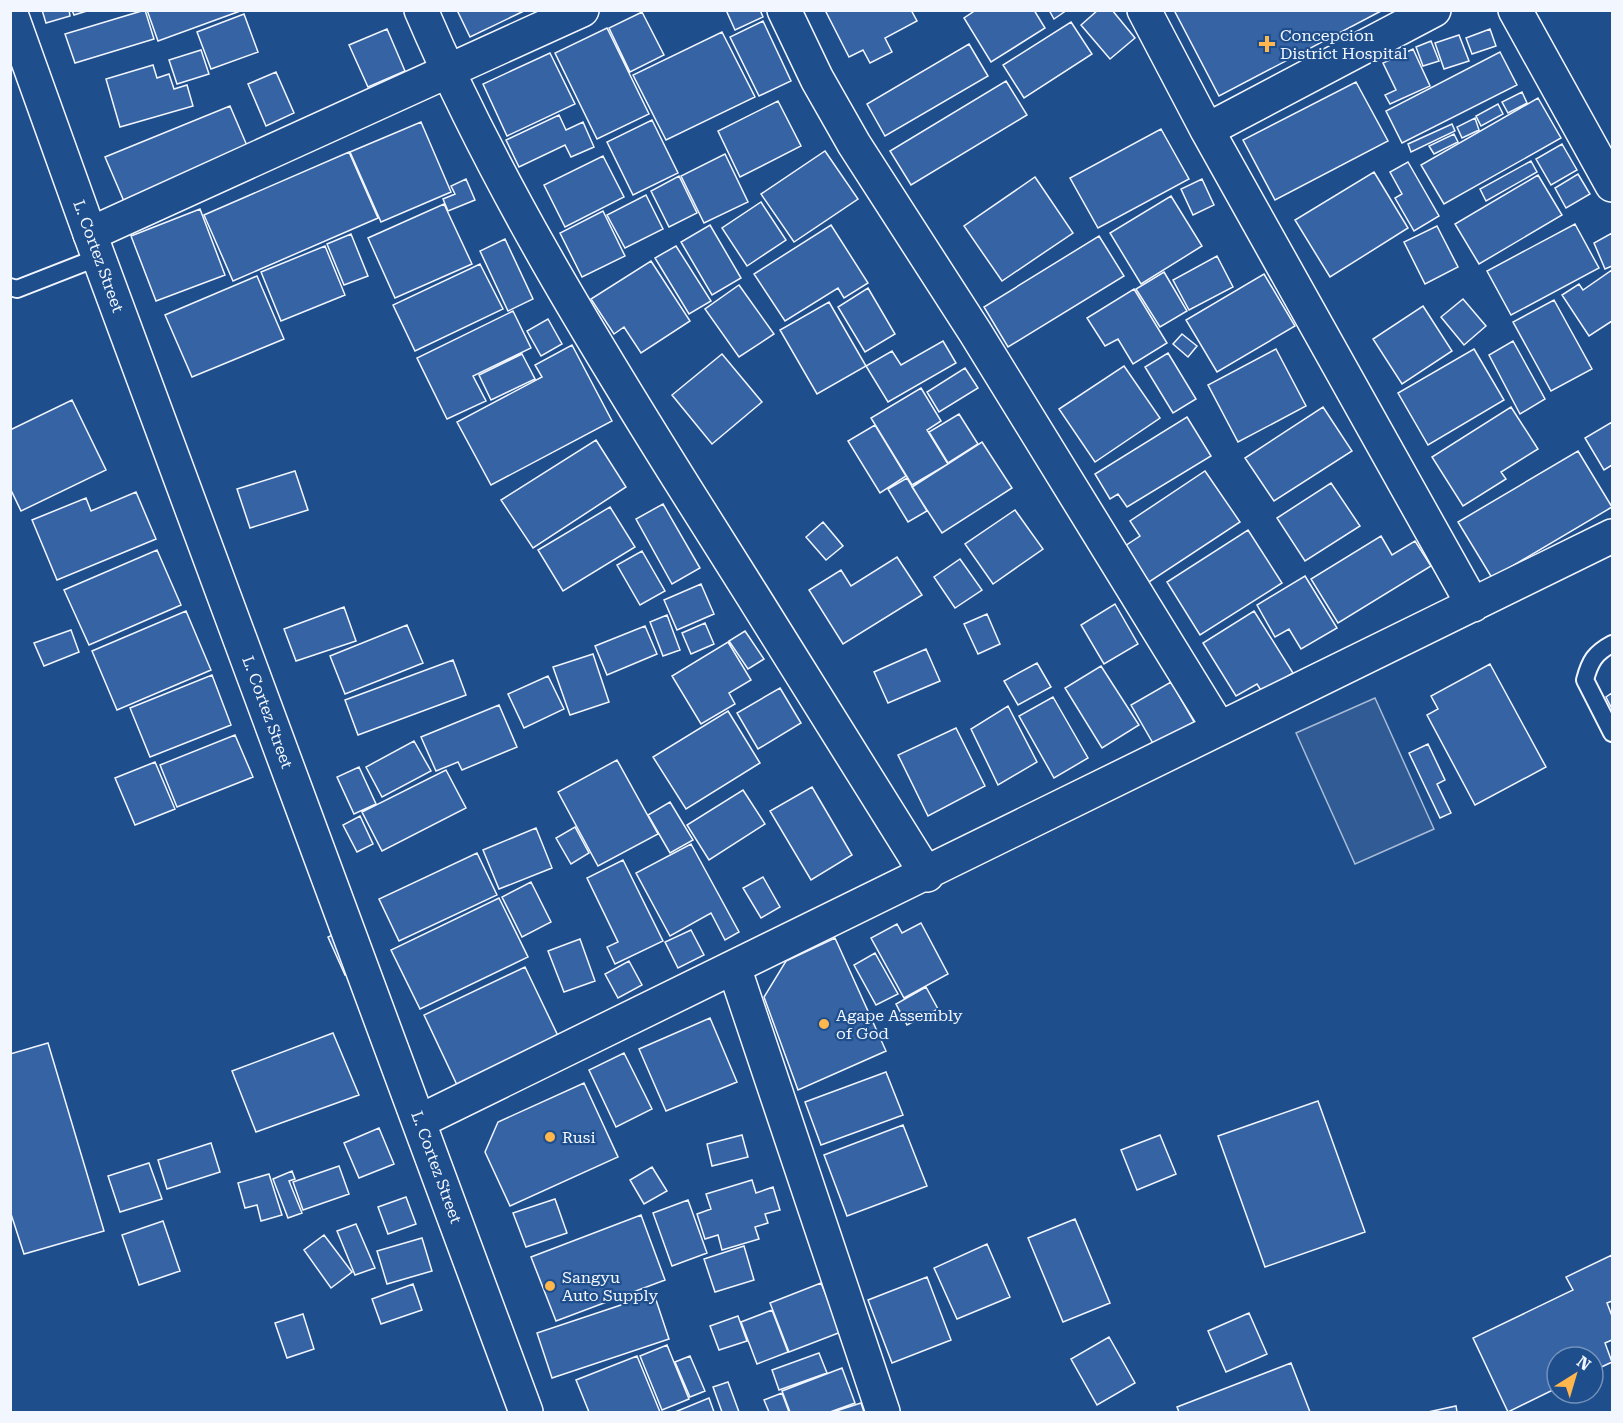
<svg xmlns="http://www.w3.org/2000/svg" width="1623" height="1423" viewBox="0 0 1623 1423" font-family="'Roboto Serif',serif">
  <rect width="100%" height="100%" fill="#1f4e8c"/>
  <path fill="#305b95" stroke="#a8bbd7" stroke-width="1.5" d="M1375 698 1434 829 1355 864 1296 733Z"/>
  <path fill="#3563a3" stroke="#f2f6ff" stroke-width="1.5" d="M42 10H69L70 16 46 23Z
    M72 10H90L74 15Z
    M145 10 154 39 75 63 65 34Z
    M147 10H243L158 41Z
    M457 10H526L470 37Z
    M726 10H760L763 17 735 30Z
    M825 10H911L917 21 885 38 892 52 870 63 863 50 849 57Z
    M976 10H1034L1045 28 991 62 964 18Z
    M1049 10H1067L1054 19Z
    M1098 10H1112L1135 38 1110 59 1081 25Z
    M1174 10H1383L1219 96Z
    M642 12 664 55 630 72 609 28Z
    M244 14 258 52 211 69 197 32Z
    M763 21 791 81 759 96 730 37Z
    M1071 22 1092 54 1024 98 1003 65Z
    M607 28 649 114 597 139 555 53Z
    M387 29 405 71 368 87 349 45Z
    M1490 29 1496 46 1472 54 1466 38Z
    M722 32 755 97 666 140 633 75Z
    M1459 35 1469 61 1444 69 1435 43Z
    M1431 41 1439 61 1423 66 1416 47Z
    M969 44 988 76 885 136 867 104Z
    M1413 49 1430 86 1390 104 1385 95 1396 90 1383 63Z
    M201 50 209 74 177 84 169 60Z
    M1500 52 1517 85 1402 143 1386 111Z
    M550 53 575 104 507 136 483 84Z
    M153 65 157 78 169 74 174 89 187 85 193 106 120 127 106 79Z
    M276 72 294 113 266 126 248 84Z
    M1006 81 1027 115 911 185 890 151Z
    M1356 82 1388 141 1275 200 1243 140Z
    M1522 92 1527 103 1508 113 1502 102Z
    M1538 98 1561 138 1444 204 1421 165Z
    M778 101 801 146 740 177 718 131Z
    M1498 104 1503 114 1481 126 1476 116Z
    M230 106 251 155 126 206 105 157Z
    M559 115 566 130 583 122 594 147 571 157 565 145 519 167 506 140Z
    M1475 118 1479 130 1462 138 1457 127Z
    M652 120 678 173 633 195 607 142Z
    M421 122 451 192 381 222 350 152Z
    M1452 124 1455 131 1411 152 1408 144Z
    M1161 129 1189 179 1098 228 1070 178Z
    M1454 134 1458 142 1434 154 1429 146Z
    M1562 144 1577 170 1551 185 1536 159Z
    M825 151 858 199 794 242 761 194Z
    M349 152 378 218 233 281 204 215Z
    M725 154 748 202 704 223 681 176Z
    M603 156 624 197 565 227 544 185Z
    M1531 161 1537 172 1486 201 1480 189Z
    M1408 162 1439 216 1414 231 1395 198 1402 194 1390 172Z
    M1374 172 1408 228 1330 277 1295 220Z
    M1578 174 1590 194 1566 208 1555 188Z
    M1538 175 1562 215 1479 264 1455 224Z
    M679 176 697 213 669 227 651 191Z
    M1035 177 1073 233 1002 281 964 226Z
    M466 179 475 200 448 211 443 199 455 194 451 186Z
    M1202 179 1214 205 1193 215 1181 189Z
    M646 195 663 229 625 248 607 215Z
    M1171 196 1202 246 1141 284 1110 233Z
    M761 202 786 240 747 266 722 228Z
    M444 204 472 264 395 298 368 238Z
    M200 209 225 275 156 301 131 236Z
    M603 211 625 256 582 277 560 233Z
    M1575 224 1599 268 1511 315 1487 271Z
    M710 225 741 278 712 295 681 242Z
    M831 225 868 283 844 298 838 288 785 321 754 274Z
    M1437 226 1458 267 1425 284 1404 242Z
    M1612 233V266L1605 269 1594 243Z
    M351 234 368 276 344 285 327 244Z
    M1099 236 1124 276 1008 347 984 307Z
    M505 239 533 299 508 311 480 251Z
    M325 246 345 295 281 321 261 272Z
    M676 246 711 301 689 314 655 258Z
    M1217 256 1233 287 1189 310 1173 280Z
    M651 261 690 321 641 353 624 327 614 334 591 299Z
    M480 264 503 309 415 351 393 305Z
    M1612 270V321L1589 336 1562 295 1579 284 1583 290Z
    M1164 272 1187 311 1160 327 1136 289Z
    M1264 274 1295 326 1217 372 1186 320Z
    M257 276 284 339 192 377 165 315Z
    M739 285 774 334 739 357 705 309Z
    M868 288 895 334 865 352 838 307Z
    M1134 289 1167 343 1133 364 1118 339 1105 346 1087 318Z
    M1463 299 1486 326 1464 345 1441 317Z
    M1554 300 1592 369 1551 391 1513 322Z
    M829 302 866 366 817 394 780 330Z
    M1423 306 1452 351 1402 384 1373 339Z
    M513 311 531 348 473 376 486 401 447 419 417 358Z
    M548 319 562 344 541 356 527 331Z
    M1182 334 1197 346 1188 357 1173 344Z
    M943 341 956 363 888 402 866 366 892 351 901 365Z
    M1513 341 1545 399 1520 414 1489 355Z
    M572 345 612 421 491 485 457 422 542 377 535 365Z
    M1276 349 1306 406 1238 442 1208 385Z
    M1474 349 1504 400 1428 445 1398 393Z
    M1168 353 1196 399 1173 413 1145 367Z
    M522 354 535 379 491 400 479 375Z
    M722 354 762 402 712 444 672 395Z
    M1124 366 1160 418 1095 462 1059 409Z
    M965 368 978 388 939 412 927 392Z
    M921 388 941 421 927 430 948 464 912 485 871 418Z
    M72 400 106 470 21 511 10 488V430Z
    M1323 407 1352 451 1274 501 1245 458Z
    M1511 407 1538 449 1501 472 1506 479 1463 506 1432 457Z
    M959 414 978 444 948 463 929 432Z
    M1187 417 1211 456 1127 507 1118 494 1110 499 1095 474Z
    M1612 422V465L1604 470 1585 438Z
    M875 425 906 476 880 493 848 441Z
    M596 440 626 487 533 548 501 500Z
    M982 442 1012 488 942 533 912 487Z
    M1578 451 1612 507 1492 578 1458 522Z
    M295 471 308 510 250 528 237 489Z
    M1205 471 1240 522 1149 582 1125 546 1140 536 1130 521Z
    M907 478 927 511 908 522 888 489Z
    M1331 483 1360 526 1305 561 1277 518Z
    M136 492 156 539 57 580 32 520 86 498 91 511Z
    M663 504 700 568 672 584 636 519Z
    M610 507 635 547 563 591 538 550Z
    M1015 510 1043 549 993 584 965 544Z
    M823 522 843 546 826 560 806 537Z
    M1248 530 1282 583 1200 635 1167 582Z
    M1381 536 1392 555 1415 541 1431 566 1338 623 1311 579Z
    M157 550 181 605 89 645 64 590Z
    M642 551 665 591 640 605 617 565Z
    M897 557 922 595 843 644 809 590 841 570 851 586Z
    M960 559 982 590 955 608 934 577Z
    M1305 576 1337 628 1301 649 1289 629 1275 637 1257 605Z
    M701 584 714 614 677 630 664 600Z
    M1115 604 1138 644 1104 664 1081 625Z
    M344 607 356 641 296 661 284 629Z
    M186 611 211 670 117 710 92 651Z
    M1254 611 1293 673 1262 692 1257 684 1236 696 1203 643Z
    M987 614 1000 644 978 654 964 624Z
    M667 615 680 650 663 656 650 622Z
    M705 623 714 644 691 654 682 633Z
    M407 625 423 663 345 694 330 656Z
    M645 626 657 654 607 675 595 646Z
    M71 630 79 652 44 666 34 643Z
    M745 631 764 659 748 669 729 641Z
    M728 642 751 680 729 693 735 704 701 724 672 676Z
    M926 649 940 681 888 703 874 672Z
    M593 654 609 702 570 715 553 667Z
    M453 660 466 695 358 735 345 700Z
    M1037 663 1051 687 1018 705 1004 681Z
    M1490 664 1546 767 1475 805 1427 715 1438 709 1431 696Z
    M1101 666 1139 725 1102 748 1065 688Z
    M212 675 231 725 150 757 130 708Z
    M548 676 564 709 524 728 508 694Z
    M1171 682 1194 722 1154 745 1131 705Z
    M780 688 801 723 758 749 737 713Z
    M1612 693V709L1606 697Z
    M1053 697 1088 758 1054 778 1019 716Z
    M499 705 517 747 462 770 458 762 436 771 421 737Z
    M1008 706 1037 762 998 785 971 729Z
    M728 711 760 763 686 809 653 757Z
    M956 728 985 786 928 816 898 755Z
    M235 735 253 777 177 807 160 765Z
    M414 741 431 771 382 797 366 767Z
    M1428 744 1445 780 1437 784 1451 813 1440 818 1409 753Z
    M617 760 658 834 598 866 558 792Z
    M155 762 175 809 135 825 115 778Z
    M359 767 376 804 354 814 337 777Z
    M446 770 466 808 382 851 362 812Z
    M812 787 852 855 811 880 770 811Z
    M743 790 765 824 709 860 687 825Z
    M670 802 693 840 670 853 648 815Z
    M360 816 373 844 357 852 343 825Z
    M575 827 589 853 571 864 556 838Z
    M536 828 552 868 499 889 483 850Z
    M691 844 739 932 725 940 711 913 670 936 636 873Z
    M477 853 497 895 399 941 379 899Z
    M623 860 663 941 615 964 607 947 618 942 587 878Z
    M763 877 780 907 761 918 743 888Z
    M531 882 551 922 522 937 502 897Z
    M499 898 528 957 420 1009 391 950Z
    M921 923 948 974 904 998 871 938 897 924 902 933Z
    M691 930 704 955 678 968 665 942Z
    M339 932 356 970 345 975 328 937Z
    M835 938 886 1051 798 1090 764 997 786 961Z
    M580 939 595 981 564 992 548 951Z
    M875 953 898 994 876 1005 854 965Z
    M629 961 642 985 618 998 605 974Z
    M525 967 560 1040 458 1087 424 1015Z
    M926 987 938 1009 907 1025 896 1004Z
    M710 1018 737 1082 666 1111 639 1049Z
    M333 1033 359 1095 256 1132 232 1071Z
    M48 1043 104 1231 24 1254 10 1211V1054Z
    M624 1053 652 1109 616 1127 589 1070Z
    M886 1072 903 1115 821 1145 805 1102Z
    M584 1083 618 1157 510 1206 485 1152 498 1122Z
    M1318 1101 1365 1232 1265 1267 1218 1136Z
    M903 1125 927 1186 847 1216 824 1155Z
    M379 1128 394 1164 359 1178 344 1143Z
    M742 1135 748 1157 712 1166 707 1144Z
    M1160 1135 1176 1174 1137 1190 1121 1150Z
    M211 1143 220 1172 167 1189 158 1160Z
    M149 1163 162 1199 120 1212 108 1176Z
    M339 1166 349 1194 303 1210 293 1182Z
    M652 1167 667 1191 644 1204 630 1180Z
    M292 1171 295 1179 289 1181 302 1213 288 1218 273 1179Z
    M269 1174 282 1215 261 1221 257 1205 245 1208 238 1183Z
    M752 1180 756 1193 773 1187 780 1210 765 1214 768 1223 755 1227 759 1239 722 1250 718 1235 705 1239 697 1214 711 1209 706 1194Z
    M406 1197 416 1224 388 1234 378 1207Z
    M555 1199 567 1233 526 1247 513 1213Z
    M688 1200 707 1253 672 1266 653 1213Z
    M641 1215 665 1280 556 1321 531 1257Z
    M1075 1219 1110 1303 1063 1322 1028 1238Z
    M163 1221 180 1271 139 1285 122 1235Z
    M356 1224 375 1268 355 1275 337 1231Z
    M324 1235 352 1272 331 1288 304 1250Z
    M422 1238 432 1271 387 1284 377 1251Z
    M987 1244 1010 1297 957 1319 934 1268Z
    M744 1246 754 1280 715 1292 704 1259Z
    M1612 1255V1301L1607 1303 1612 1316V1340L1605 1343 1612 1362 1593 1371V1357H1557V1388L1508 1412 1473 1338 1573 1290 1566 1277Z
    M927 1277 951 1340 892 1363 868 1300Z
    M821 1283 841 1332 789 1352 770 1303Z
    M413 1284 422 1310 381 1324 372 1299Z
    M654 1294 669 1339 552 1378 537 1333Z
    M772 1310 788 1352 757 1364 741 1322Z
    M1249 1313 1267 1354 1226 1372 1208 1331Z
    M303 1314 314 1349 287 1358 275 1323Z
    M738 1316 747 1341 719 1350 710 1326Z
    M1109 1337 1135 1383 1097 1405 1071 1359Z
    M667 1345 689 1399 662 1410 640 1356Z
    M819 1353 827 1373 779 1390 772 1370Z
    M637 1356 660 1412H589L576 1380Z
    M690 1356 705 1391 690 1397 675 1362Z
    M1291 1363 1310 1412H1179L1177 1407Z
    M842 1368 855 1403 830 1412H790L782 1391Z
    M728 1382 739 1412H722L713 1387Z
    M782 1393 789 1412H769L764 1400Z
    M709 1398 714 1412H675Z
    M861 1403 864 1412H833Z
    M1456 1406 1457 1412H1428Z"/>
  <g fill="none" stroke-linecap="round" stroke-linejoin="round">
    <g stroke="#f2f6ff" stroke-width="20">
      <path id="service" d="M10 287 17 289 99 257
        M1612 644C1595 653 1590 661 1585 680L1612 733"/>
    </g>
    <g stroke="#f2f6ff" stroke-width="36">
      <path id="minor" d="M421 10C493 179 589 335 686 490 767 618 847 747 927 875
        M784 10 817 79 854 144 975 332 1219 728
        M1144 10 1207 130 1473 605
        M1515 10 1612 185
        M1207 130 1434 10
        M90 234 582 10
        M734 967 883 1412
        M420 1121C818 926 1216 732 1612 536"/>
    </g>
    <g stroke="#f2f6ff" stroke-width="36">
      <path id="secondary" d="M10 11 90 234 526 1412"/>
    </g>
    <use href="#service" stroke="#1f4e8c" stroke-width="16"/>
    <use href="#minor" stroke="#1f4e8c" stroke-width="33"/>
    <use href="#secondary" stroke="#1f4e8c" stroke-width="33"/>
  </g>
  <g fill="#ffb74d" stroke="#1f4e8c" stroke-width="2">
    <path d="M1264 35h6v6h6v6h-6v6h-6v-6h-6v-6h6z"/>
    <circle cx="824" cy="1024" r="6"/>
    <circle cx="550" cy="1137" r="6"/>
    <circle cx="550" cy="1286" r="6"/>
  </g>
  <g text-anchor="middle" stroke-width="4.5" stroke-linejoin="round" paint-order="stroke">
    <g font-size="16" fill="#f2f6ff" stroke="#1f4e8c" text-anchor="start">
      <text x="1280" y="41">Concepcion<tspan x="1280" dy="18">District Hospital</tspan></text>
      <text x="836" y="1021">Agape Assembly<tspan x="836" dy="18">of God</tspan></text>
      <text x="562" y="1143">Rusi</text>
      <text x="562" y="1283">Sangyu<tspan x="562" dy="18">Auto Supply</tspan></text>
    </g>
    <g font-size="16" fill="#f2f6ff" stroke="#1f4e8c">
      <text transform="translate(99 256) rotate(70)" y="6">L. Cortez Street</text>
      <text transform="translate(268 712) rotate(70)" y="6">L. Cortez Street</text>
      <text transform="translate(437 1167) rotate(70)" y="6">L. Cortez Street</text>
    </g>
  </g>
  <rect width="1623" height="1423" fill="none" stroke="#f2f6ff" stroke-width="24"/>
  <g transform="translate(1575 1375) rotate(37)"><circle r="28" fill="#1f4e8c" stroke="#7391ba" stroke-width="1.5"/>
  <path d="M0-4.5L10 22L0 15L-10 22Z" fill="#ffb74d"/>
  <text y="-9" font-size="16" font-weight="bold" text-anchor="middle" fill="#f2f6ff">N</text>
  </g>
</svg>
